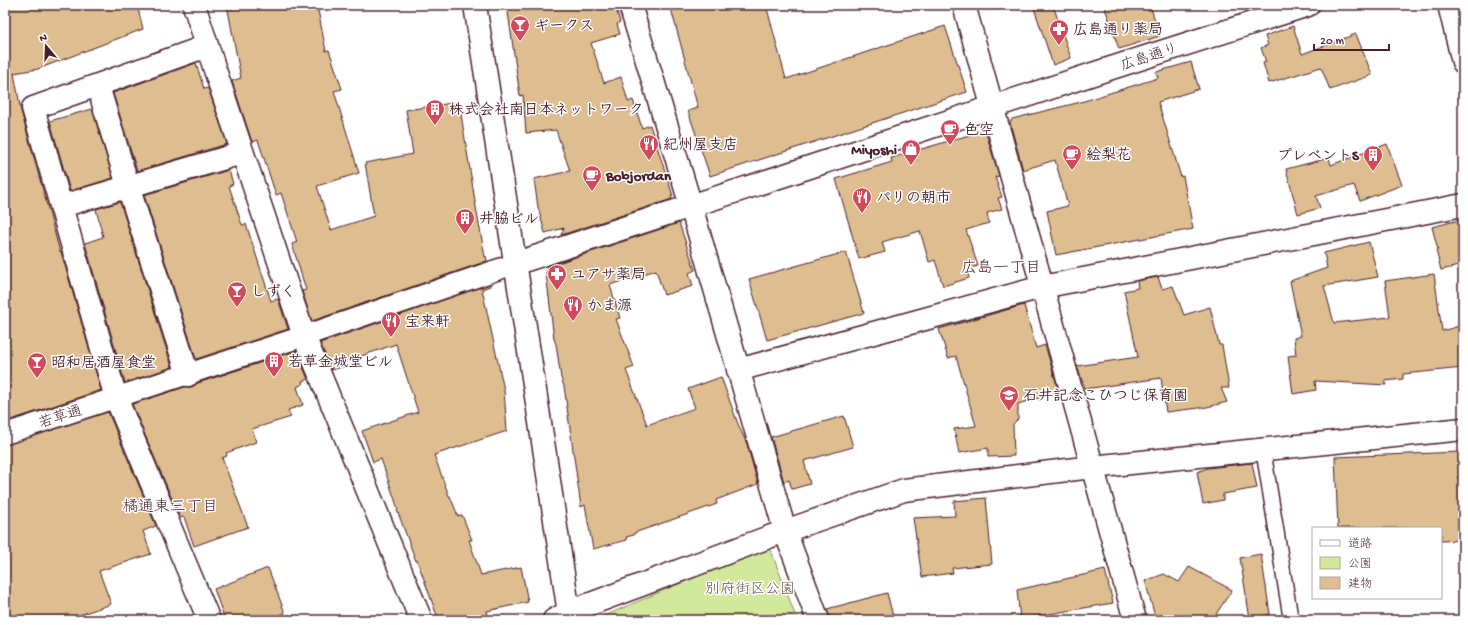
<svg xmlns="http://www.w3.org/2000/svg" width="1468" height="625" viewBox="0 0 1468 625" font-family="'Gochi Hand','Klee One',sans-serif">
  <rect width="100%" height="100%" fill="#fff"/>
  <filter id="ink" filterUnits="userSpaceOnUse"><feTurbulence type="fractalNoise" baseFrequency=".025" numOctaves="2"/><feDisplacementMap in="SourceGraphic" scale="8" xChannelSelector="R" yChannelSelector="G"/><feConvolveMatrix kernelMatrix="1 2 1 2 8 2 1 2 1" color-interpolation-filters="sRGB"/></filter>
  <g filter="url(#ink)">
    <path fill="#d2e89d" stroke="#8e8464" d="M769 545 797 620H597V619Z"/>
    <path fill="#debe91" stroke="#4a1f2b" d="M5 5H137L143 29 38 69 14 73 21 111 60 252H61L101 390 5 422Z
      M227 5H317L326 51 329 50 342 89 334 91 359 173 317 186 331 230 374 216 365 163 413 154 406 110 459 102 476 207 485 257 486 256 487 261 312 321 302 291 306 290 292 244 297 242 281 193 276 195 258 140 252 142 232 81 241 78Z
      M507 5H615L620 22 617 24 620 34 591 43 604 83 621 77 628 102 633 100 642 128 650 125 673 196H671L672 199 561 235 564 228 545 233 538 207 534 179 570 171 556 130 526 133 523 95 520 96Z
      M670 5H766L786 79 945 26 967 92 710 176 688 111 698 108Z
      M1033 5H1053L1071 58 1053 65Z
      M1104 5H1150L1160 36 1119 49Z
      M1293 26 1302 54 1356 34 1372 75 1330 90 1321 67 1269 83 1263 63 1266 62 1261 48 1268 45 1265 36Z
      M1191 62 1199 89 1158 102 1181 177 1183 176 1193 229 1056 255 1047 211 1068 206 1055 160 1023 170 1010 123 1012 119 1081 102 1158 78 1156 72Z
      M196 63 204 89 208 88 227 144 137 171 113 93Z
      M92 109 113 178 70 191 50 121Z
      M983 131 986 133 999 176 995 177 1002 197 998 198 1002 209 987 213 989 223 966 230 978 266 967 269 969 278 943 286 935 260 929 262 920 231 882 242 885 252 859 259 836 179 892 162 891 158Z
      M1387 144 1402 185 1360 201 1354 185 1316 196 1320 208 1298 214 1286 169 1329 158 1331 165Z
      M229 170 233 184 229 186 242 225 246 224 271 301 278 299 288 329 196 359 144 195Z
      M120 202 172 367 125 383 85 243 103 237 96 209Z
      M1463 219V265L1441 270 1436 250H1438L1432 227Z
      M679 223 695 270 689 273 693 286 664 295 656 270 610 285 620 318 616 319 634 367 626 370 647 425 695 408 688 389 721 377 738 424 747 444 758 484 716 500 717 504 634 533V535L626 537 627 540 593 549 585 505 581 507 564 386 561 378 556 344 554 339 546 273 549 266Z
      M1369 242 1378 277 1324 286 1334 323 1390 317 1385 281 1434 274 1442 331 1463 325V368L1403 374V379L1385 381 1387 385 1315 381 1316 390 1293 394 1288 356 1296 355 1294 338 1301 336 1290 281 1327 268 1324 253Z
      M846 252 864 313 767 340 749 279Z
      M1158 277 1162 289 1173 286 1184 315 1210 307 1219 345H1222L1229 388H1221L1227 402 1207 407 1166 412 1161 378 1085 389 1077 366 1138 357 1124 291 1138 288 1137 281Z
      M490 284V286L482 289 504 390 507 431 434 455 449 496H450L458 516 462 515 472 540H469L481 575 521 567 528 602 487 611 489 620H440L436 613 417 560 416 561 397 510 398 509 381 459 373 462 362 431 418 412 396 344 344 362 345 366 332 370 320 343Z
      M1024 305 1036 348 1045 345 1059 392 1018 404V419L1013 424 1014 456 988 457V448L959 453 954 429 976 426 956 356 948 358 939 329Z
      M296 351 308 379 302 381 303 384 297 387 303 405 288 410 291 417 252 429 256 442 226 453 227 456 222 458 248 527 194 546 184 517 180 518 132 404 185 387H192L198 383Z
      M108 412 156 526 143 531 151 554 99 571 111 604 65 620H5V445Z
      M844 416 853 447 804 461 810 484 792 489 789 480 784 482 771 437Z
      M1460 452 1463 540 1441 541V528H1338L1335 457Z
      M1252 463 1257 488 1223 494V500L1203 504 1197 472 1208 468Z
      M986 498 992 564 952 568 953 573 922 577 913 518 955 516 954 501Z
      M1261 554 1270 614 1250 619 1240 558Z
      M1189 567 1232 590 1212 620H1156L1145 581 1164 574 1179 582Z
      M268 568 285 613 265 620H225L214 589Z
      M1105 570 1113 603 1020 619 1017 590Z
      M887 593 894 620H830L827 609Z"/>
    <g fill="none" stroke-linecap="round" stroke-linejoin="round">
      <g stroke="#4a1f2b" stroke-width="17">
        <path id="service" d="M1263 449 1291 620"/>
      </g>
      <g stroke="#4a1f2b" stroke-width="23">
        <path id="pedestrian" d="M5 434 304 336 514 264"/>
      </g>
      <g stroke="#4a1f2b" stroke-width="25">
        <path id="minor" d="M194 5 217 76 304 336 421 620
          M630 5 691 206 785 531 818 620
          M964 5 1135 620
          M207 46 33 108 116 398 209 620
          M98 86 128 186 188 375
          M62 206 242 153
          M514 264 1102 71 1308 5
          M738 370 1042 287 1463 205
          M554 620 569 612 785 531 904 490 1092 467 1463 429"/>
      </g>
      <g stroke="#4a1f2b" stroke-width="25">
        <path id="tertiary" d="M475 5 546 461 570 620
          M1449 5 1463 62"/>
      </g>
      <use href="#service" stroke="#fff" stroke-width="14"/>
      <use href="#pedestrian" stroke="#fff" stroke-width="20"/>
      <use href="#minor" stroke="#fff" stroke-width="22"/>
      <use href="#tertiary" stroke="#fff" stroke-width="22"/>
    </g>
  </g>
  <defs>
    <g id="bar-pin" transform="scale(1)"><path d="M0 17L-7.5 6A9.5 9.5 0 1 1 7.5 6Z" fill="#d1495b" stroke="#fff"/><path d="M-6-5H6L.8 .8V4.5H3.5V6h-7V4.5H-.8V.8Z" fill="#fff"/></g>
    <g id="pharmacy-pin" transform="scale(1)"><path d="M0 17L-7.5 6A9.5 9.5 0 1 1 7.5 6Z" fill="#d1495b" stroke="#fff"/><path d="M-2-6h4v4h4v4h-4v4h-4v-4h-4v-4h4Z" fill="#fff"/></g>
    <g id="building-pin" transform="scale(1)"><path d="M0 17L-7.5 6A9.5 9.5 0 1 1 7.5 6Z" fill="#d1495b" stroke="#fff"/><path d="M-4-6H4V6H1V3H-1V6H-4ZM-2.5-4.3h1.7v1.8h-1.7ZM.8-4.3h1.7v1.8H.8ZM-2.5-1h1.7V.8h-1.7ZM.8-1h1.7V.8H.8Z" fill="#fff"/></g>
    <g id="cafe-pin" transform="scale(1)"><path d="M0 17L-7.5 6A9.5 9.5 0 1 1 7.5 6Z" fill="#d1495b" stroke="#fff"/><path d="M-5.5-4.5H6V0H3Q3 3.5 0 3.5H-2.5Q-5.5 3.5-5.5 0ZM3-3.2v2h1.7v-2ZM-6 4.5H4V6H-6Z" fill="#fff"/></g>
    <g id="restaurant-pin" transform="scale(1)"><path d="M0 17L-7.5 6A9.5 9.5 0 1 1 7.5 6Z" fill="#d1495b" stroke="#fff"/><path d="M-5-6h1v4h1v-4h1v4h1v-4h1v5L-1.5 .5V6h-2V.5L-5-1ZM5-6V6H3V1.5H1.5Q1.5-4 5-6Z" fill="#fff"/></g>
    <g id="shop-pin" transform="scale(1)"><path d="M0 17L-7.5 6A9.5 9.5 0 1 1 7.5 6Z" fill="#d1495b" stroke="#fff"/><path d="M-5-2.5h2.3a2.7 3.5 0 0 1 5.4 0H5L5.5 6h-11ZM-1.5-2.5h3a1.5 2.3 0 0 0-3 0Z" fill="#fff"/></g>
    <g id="school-pin" transform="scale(1)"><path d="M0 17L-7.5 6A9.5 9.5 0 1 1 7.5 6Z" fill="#d1495b" stroke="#fff"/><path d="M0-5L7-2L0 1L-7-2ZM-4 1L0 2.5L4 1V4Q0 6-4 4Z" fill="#fff"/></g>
  </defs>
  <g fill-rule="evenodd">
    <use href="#bar-pin" x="520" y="25"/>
    <use href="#pharmacy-pin" x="1059" y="29"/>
    <use href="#building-pin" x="435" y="109"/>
    <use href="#cafe-pin" x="950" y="129"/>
    <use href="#restaurant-pin" x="649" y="144"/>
    <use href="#shop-pin" x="911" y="149"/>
    <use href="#cafe-pin" x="1072" y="154"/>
    <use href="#building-pin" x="1373" y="155"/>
    <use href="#cafe-pin" x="592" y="175"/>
    <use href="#restaurant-pin" x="862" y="197"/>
    <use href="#building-pin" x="465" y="218"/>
    <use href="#pharmacy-pin" x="557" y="274"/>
    <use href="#bar-pin" x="237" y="291"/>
    <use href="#restaurant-pin" x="573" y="305"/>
    <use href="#restaurant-pin" x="391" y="321"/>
    <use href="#building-pin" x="274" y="361"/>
    <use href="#bar-pin" x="37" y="362"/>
    <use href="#school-pin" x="1009" y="395"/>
  </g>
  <g text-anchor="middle" stroke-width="3" stroke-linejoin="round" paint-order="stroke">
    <g font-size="15" font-weight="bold" fill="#4a1f2b" stroke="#fff" text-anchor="start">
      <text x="534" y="30">ギークス</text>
      <text x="1073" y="34">広島通り薬局</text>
      <text x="449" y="114">株式会社南日本ネットワーク</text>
      <text x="964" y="134">色空</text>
      <text x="663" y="149">紀州屋支店</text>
      <text x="897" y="154" text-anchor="end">Miyoshi</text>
      <text x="1086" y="159">絵梨花</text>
      <text x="1359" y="160" text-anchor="end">プレベントS</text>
      <text x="606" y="180">Bobjordan</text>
      <text x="876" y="202">パリの朝市</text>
      <text x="479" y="223">井脇ビル</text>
      <text x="571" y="279">ユアサ薬局</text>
      <text x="251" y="296">しずく</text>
      <text x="587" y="310">かま源</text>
      <text x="405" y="326">宝来軒</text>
      <text x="288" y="366">若草金城堂ビル</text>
      <text x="51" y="367">昭和居酒屋食堂</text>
      <text x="1023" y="400">石井記念こひつじ保育園</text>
    </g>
    <g font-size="15" fill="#4a1f2b" stroke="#fff">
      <text transform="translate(1149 56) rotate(-18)" y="5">広島通り</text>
      <text transform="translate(60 416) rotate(-18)" y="5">若草通</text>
    </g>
    <g font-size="15" fill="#6c5148" stroke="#fff">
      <text x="750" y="593">別府街区公園</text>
    </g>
    <g font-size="16" fill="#4a1f2b" stroke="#fff">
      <text x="1001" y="272">広島一丁目</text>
      <text x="170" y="511">橘通東三丁目</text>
    </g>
  </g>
  <rect width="1468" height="625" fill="none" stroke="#fff" stroke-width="20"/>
  <rect x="10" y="10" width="1448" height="605" fill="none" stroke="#4a1f2b" stroke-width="1.5" filter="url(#ink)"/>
  <rect x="1312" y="527" width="130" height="72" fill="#ffffff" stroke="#b7a5aa"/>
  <rect x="1320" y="540" width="20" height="6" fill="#ffffff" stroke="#b7a5aa"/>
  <text x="1348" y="547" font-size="12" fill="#4a1f2b">道路</text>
  <rect x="1320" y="557" width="20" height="12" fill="#d2e89d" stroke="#b7a5aa"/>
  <text x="1348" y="567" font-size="12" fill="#4a1f2b">公園</text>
  <rect x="1320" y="577" width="20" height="12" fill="#debe91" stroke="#b7a5aa"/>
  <text x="1348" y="587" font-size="12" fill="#4a1f2b">建物</text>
  <g transform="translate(46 46) rotate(341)" stroke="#ffffff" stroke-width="3" paint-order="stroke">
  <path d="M0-3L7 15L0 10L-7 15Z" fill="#4a1f2b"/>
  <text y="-6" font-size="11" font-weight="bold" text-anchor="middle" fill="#4a1f2b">N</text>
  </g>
  <path d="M1314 44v6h75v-6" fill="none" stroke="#4a1f2b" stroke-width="2"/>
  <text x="1320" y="44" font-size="12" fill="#4a1f2b" stroke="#ffffff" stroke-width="3" paint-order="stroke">20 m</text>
</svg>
